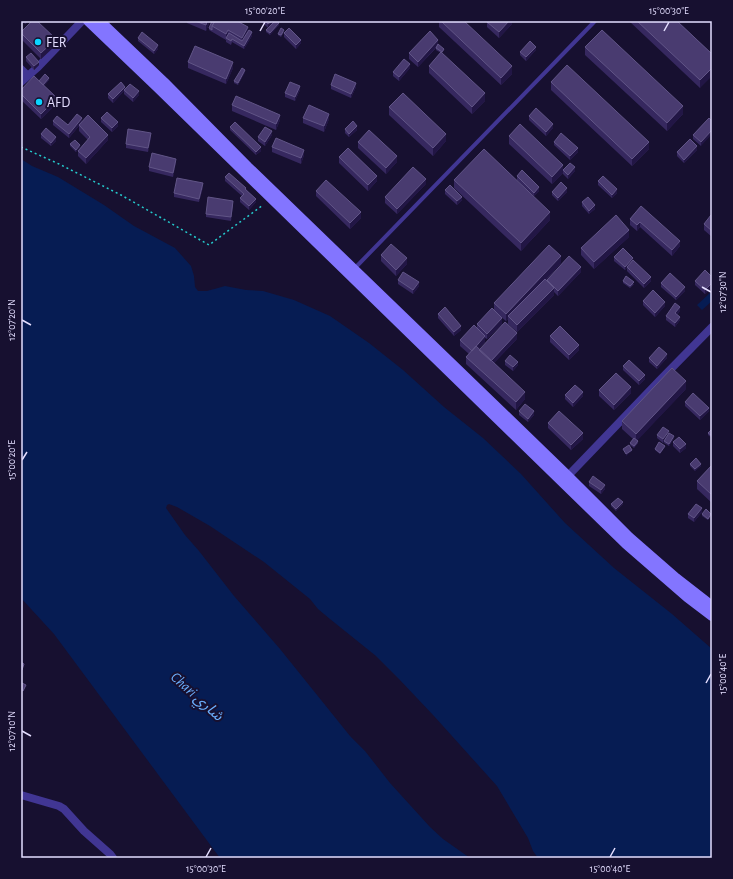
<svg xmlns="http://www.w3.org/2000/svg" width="733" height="879" viewBox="0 0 733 879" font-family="'Alegreya Sans','Noto Sans Arabic',sans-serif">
  <rect width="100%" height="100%" fill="#171030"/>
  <path fill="#061c53" d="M21 159 32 166 58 177 104 205 134 226 175 248 191 266 194 276 195 287 198 291H207L218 288 225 286 246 290 263 291 294 300 330 316 369 343 403 370 444 407 483 438 521 474 565 523 614 568 672 614 712 649V858H538L533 851 528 838 497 786 434 716 399 679 376 656 330 619 318 609 310 599 264 562 210 526 177 507 169 504 167 505 166 508 185 535 199 551 234 596 280 649 350 736 365 751 390 783 430 827 443 839 470 858H220L54 634 21 598Z
    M710 293 712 295V301L702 310 697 305Z"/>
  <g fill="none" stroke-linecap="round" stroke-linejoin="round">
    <path stroke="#25cacc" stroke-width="1.5" stroke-dasharray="2 3" stroke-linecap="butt" d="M21 147 59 164 121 195 209 245 263 205"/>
    <path stroke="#413693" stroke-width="4" d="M354 269 595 21"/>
    <path stroke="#413693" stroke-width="8" d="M21 69 28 76
      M21 82 38 67 82 21
      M564 480 660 380 712 327
      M21 795 59 806 64 809 84 831 110 854 113 858"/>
    <path stroke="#8375ff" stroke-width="10" d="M88 21 158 88 626 544 687 597 712 616
      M100 21 164 82 248 167 568 476 629 537 676 578 712 606"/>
  </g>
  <path fill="#36285f" d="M21 21H27L26 24 21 22Z
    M187 21H210L206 31 187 23Z
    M212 21 248 31 252 36 244 49 232 42 231 45 226 42V39V40L209 30V28Z
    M261 21H274L279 25 270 35 266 32V30L268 28Z
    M439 21H464L512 74 501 85 439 27Z
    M512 21V24L499 38 487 27V22Z
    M629 21H677L712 54 700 88Z
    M21 32 56 45 41 59 21 39Z
    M284 32 281 37 278 35V34Z
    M284 33 301 43 296 49 284 37Z
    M138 38 158 49 154 54 138 41Z
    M438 45 444 50 442 53 485 101 472 114 429 73V66L441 53 436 50V48L418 67 409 59V53Z
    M585 47 683 114 667 131 585 55Z
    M536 50 526 61 520 55V52Z
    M26 57 39 65 34 70 26 61Z
    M188 62 233 68 226 84 188 68Z
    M410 68 399 81 393 76V72Z
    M245 72 238 85 234 83V81Z
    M49 80 44 86 57 103 41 119 21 100V90L39 81Z
    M551 82 649 149 632 166 551 90Z
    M331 85 356 87 351 98 331 89Z
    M125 89 139 95 133 102 124 94V91L113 103 108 98V94Z
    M300 90 295 101 285 97V93Z
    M232 105 280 120 276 130 232 111Z
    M389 107 446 141 433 156 389 115Z
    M529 116 553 128 546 136 529 120Z
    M101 118 118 126 112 132 101 122Z
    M303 118 329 119 324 132 303 123Z
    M709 118 701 146 693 139V135Z
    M53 121 68 125 82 122 108 140 86 164 78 156V151L88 140 79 131V126L69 138 53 125Z
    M230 127 261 151 256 155 230 130Z
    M345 129 357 130 349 137 345 133Z
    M41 134 56 141 51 146 41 138Z
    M272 135 265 146 258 141V137Z
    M509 136 563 170 575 171 568 179 563 174V173L552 184 509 144Z
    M151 137 148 152 126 148V144Z
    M358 142 397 162 386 174 358 148Z
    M554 142 578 152 570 160 554 145Z
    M70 144 80 147 76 152 70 146Z
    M272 147 304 155 301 164 272 152Z
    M697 150 684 163 677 156V152Z
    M339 157 377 181 368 191 339 163Z
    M176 162 173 177 149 171V167Z
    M517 176 539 191 534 196 517 180Z
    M225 177 246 189 256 202 249 210 240 202V198L242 196 225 181Z
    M454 180 550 220 521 251 454 188Z
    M598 181 617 193 612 198 598 185Z
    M426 184 397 214 385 203V197Z
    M203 187 199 202 174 197V193Z
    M445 190 462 200 457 205 445 194Z
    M316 191 361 218 350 229 316 196Z
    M552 192H567L558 201 552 195Z
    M582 202 595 209 589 214 582 206Z
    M233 205 231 221 206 217V214Z
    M641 206 680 246 672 256 640 227 637 231 630 225V219Z
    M712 216V237L704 230V224Z
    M629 237 594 269 581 255V248Z
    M381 255 407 264 396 276 381 261Z
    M614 257 633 260 651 281 644 288 627 271V268L625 270 614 261Z
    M561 263 546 280 547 281V280L581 272 558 296 554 292V295L517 332 508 324V319L506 321 494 311V303Z
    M712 277V287L705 294 695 285V281Z
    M398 280 419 286 413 294 398 284Z
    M623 281 634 284 630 288 623 283Z
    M661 283 685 291 676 300 661 287Z
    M643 301 665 306 655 317 643 305Z
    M680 311 677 315 680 320 675 327 666 320V316Z
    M438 314 461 330 454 336 438 318Z
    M477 324H502L487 339 485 338V342L478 349 479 350 517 339 494 363 525 399 516 410 466 364V357L469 354 460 346V340L477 328Z
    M550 336 579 350 569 360 550 342Z
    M649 358H667L657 369 649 362Z
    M505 361 518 365 513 371 505 365Z
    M623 366 645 379 639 385 623 370Z
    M686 389 637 440 638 443 634 448 630 445V443L633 439 622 429V421Z
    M599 390 631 393 614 410 599 396Z
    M565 395 583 396 573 407 565 399Z
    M685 402 709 411 700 420 685 406Z
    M519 411 534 415 528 422 519 415Z
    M548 423 583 439 571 450 548 428Z
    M712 429V438L708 435V433Z
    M669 434 674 438 669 446 664 443 665 441 663 443 657 438V435Z
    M673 442 686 448 680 453 673 446Z
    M665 447 660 454 655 450V449Z
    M690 464 701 466 695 471 690 466Z
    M712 465V503L697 489V481Z
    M589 482 605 489 601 494 589 486Z
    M611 504H623L616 511 611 506Z
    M702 512 694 522 688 518V514Z
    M702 514 711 516 708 520 702 516Z"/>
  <path fill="#221645" d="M207 21H210L206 31V25Z
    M272 21H274V22L268 28V24Z
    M509 21H512V24L499 38V32Z
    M279 23V25L270 35V33Z
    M248 27V33L242 43V38Z
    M228 30V36L226 38V40V34Z
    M252 32V36L244 49V46Z
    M56 39V45L41 59V53Z
    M301 40V43L296 49V45Z
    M438 40V45L418 67V62Z
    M158 45V49L154 54V51Z
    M536 47V50L526 61V57Z
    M39 62V65L34 70V66Z
    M233 62V68L226 84V79Z
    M410 64V68L399 81V77Z
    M512 66V74L501 85V78Z
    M712 68V76L700 88V80Z
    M245 70V72L238 85V83Z
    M49 78V80L43 87V85Z
    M356 83V87L351 98V94Z
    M300 86V90L295 101V97Z
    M125 87V90L113 103V99Z
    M139 91V95L133 102V98Z
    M485 93V101L472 114V107Z
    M57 98V103L41 119V114Z
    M683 106V114L667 131V123Z
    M329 114V119L324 132V126Z
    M280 115V120L276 130V124Z
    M82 118V122L69 138V134Z
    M118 122V126L112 132V128Z
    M553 124V128L546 136V132Z
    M357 126V130L349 137V134Z
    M712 130V134L701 146V142Z
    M272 131V135L265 146V142Z
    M151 133V137L148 152V148Z
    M446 134V141L433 156V148Z
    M108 135V140L86 164V158Z
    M56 137V141L51 146V143Z
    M649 142V149L632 166V159Z
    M80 145V147L76 152V150Z
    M697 146V150L684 163V160Z
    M261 147V151L256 155V152Z
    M578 148V152L570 160V156Z
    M304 150V155L301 164V158Z
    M397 156V162L386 174V168Z
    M176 159V162L173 177V173Z
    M563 165V173L552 184V177Z
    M575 167V171L568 179V175Z
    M377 176V181L368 191V185Z
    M426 179V184L397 214V209Z
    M203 183V187L199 202V199Z
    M539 187V191L534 196V193Z
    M567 188V192L558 201V198Z
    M617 189V193L612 198V195Z
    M462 197V200L457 205V201Z
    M256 199V202L249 210V206Z
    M595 205V209L589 214V211Z
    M361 212V218L350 229V223Z
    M550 212V220L521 251V243Z
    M640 222V227L637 231V225Z
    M629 230V237L594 269V262Z
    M680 241V246L672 256V250Z
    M561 256V263L510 318 508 316V319L506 321V314Z
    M407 258V264L396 276V270Z
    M633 258V262L627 267V268L625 270V267Z
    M581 267V272L558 296V291Z
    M651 277V281L644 288V284Z
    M419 282V286L413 294V290Z
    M712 283V287L705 294V290Z
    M685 287V291L676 300V297Z
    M554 288V295L517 332V325Z
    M665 302V306L655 317V313Z
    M680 307V311L675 317V313Z
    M680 317V320L675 327V323Z
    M502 318V324L487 339V334Z
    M461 326V330L454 336V332Z
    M517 333V339L490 367V362Z
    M485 336V342L472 356V351Z
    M579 345V350L569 360V355Z
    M667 354V358L657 369V366Z
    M518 362V365L513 371V367Z
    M645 375V379L639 385V381Z
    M686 381V389L636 442V434Z
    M631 387V393L614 410V405Z
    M525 392V399L516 410V402Z
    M583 392V396L573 407V403Z
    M709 408V411L700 420V416Z
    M534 411V415L528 422V419Z
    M669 431V435L663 443V439Z
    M583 433V439L571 450V445Z
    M674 436V438L669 446V444Z
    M686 444V448L680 453V449Z
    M665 446V447L660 454V453Z
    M632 450V451L626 456V454Z
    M701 464V466L695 471V469Z
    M605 485V489L601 494V490Z
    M623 502V504L616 511V509Z
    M702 508V512L694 522V518Z
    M711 514V516L708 520V519Z"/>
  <path fill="#493b70" stroke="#615587" d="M32 21H37L56 39 41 53 21 33V32Z
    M195 21H207L206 25Z
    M212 21H215L212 26V30L209 28Z
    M215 21H237L248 27 242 38 228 30 226 34 212 26Z
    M265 21H272L268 24Z
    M275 21H277L279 23 270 33 266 30Z
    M441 21H464L512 66 501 78Z
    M488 21H509L499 32 487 22Z
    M637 21H677L712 54V68L700 80Z
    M281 28 284 30 281 35 278 34Z
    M289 28 301 40 296 45 284 33Z
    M249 30 252 32 244 46 232 39 231 41 226 38 229 33 242 41Z
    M602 30 683 106 667 123 585 47Z
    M430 31 438 40 418 62 409 53Z
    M142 32 158 45 154 51 138 38Z
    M530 41 536 47 526 57 520 52Z
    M438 44 444 49 442 52 436 48Z
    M195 46 233 62 226 79 188 62Z
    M441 52 485 93 472 107 429 66Z
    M31 53 39 62 34 66 26 57Z
    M404 59 410 64 399 77 393 72Z
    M567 65 649 142 632 159 551 82Z
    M242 68 245 70 238 83 234 81Z
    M45 74 49 78 43 85 39 81Z
    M335 74 356 83 351 94 331 85Z
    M34 76 57 98 41 114 21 94V90Z
    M121 82 125 87 113 99 108 94Z
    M290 82 300 86 295 97 285 93Z
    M130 84 139 91 133 98 124 90Z
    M403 93 446 134 433 148 389 107Z
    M236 96 280 115 276 124 232 105Z
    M309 105 329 114 324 126 303 118Z
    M536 108 553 124 546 132 529 116Z
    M107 112 118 122 112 128 101 118Z
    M77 114 82 118 69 134 53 121 57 116 68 125Z
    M88 115 108 135 86 158 78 151 90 137 79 125Z
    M709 118 712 121V130L701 142 693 135Z
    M353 121 357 126 349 134 345 129Z
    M235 122 261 147 256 152 230 127Z
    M520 124 563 165 552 177 509 136Z
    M265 127 272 131 265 142 258 137Z
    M46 128 56 137 51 143 41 134Z
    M128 129 151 133 148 148 126 144Z
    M369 130 397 156 386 168 358 142Z
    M561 133 578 148 570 156 554 142Z
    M276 138 304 150 301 158 272 147Z
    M690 139 697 146 684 160 677 152Z
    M75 140 80 145 76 150 70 144Z
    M348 148 377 176 368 185 339 157Z
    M484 149 550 212 521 243 454 180Z
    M152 153 176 159 173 173 149 167Z
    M570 163 575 167 568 175 563 170Z
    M413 167 426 179 397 209 385 197Z
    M522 170 539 187 534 193 517 176Z
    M229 173 246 188 245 189 256 199 249 206 240 198 244 194 225 177Z
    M603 176 617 189 612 195 598 181Z
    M177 178 203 183 199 199 174 193Z
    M326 180 361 212 350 223 316 191Z
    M561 182 567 188 558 198 552 192Z
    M450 185 462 197 457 201 445 190Z
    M208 197 233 201 231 217 206 214Z
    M588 197 595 205 589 211 582 202Z
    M641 206 680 241 672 250 640 222 637 225 630 219Z
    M616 215 629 230 594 262 581 248Z
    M711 215 712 216V231L704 224Z
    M391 244 407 258 396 270 381 255Z
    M549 245 561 256 506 314 494 303Z
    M623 248 633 258 625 267 614 257Z
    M569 256 581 267 558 291 547 280Z
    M633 260 651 277 644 284 627 267Z
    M705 270 712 277V283L705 290 695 281Z
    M403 272 419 282 413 290 398 280Z
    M670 273 685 287 676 297 661 283Z
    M626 276 634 282 630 286 623 281Z
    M545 279 554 288 517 325 508 316Z
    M653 290 665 302 655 313 643 301Z
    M675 303 680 307 675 313 680 317 675 323 666 316Z
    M445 307 461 326 454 332 438 314Z
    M492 308 502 318 487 334 477 324Z
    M505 322 517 333 491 361 479 350Z
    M474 325 485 336 472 351 460 340Z
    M560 326 579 345 569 355 550 336Z
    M476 346 525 392 516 402 466 357Z
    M659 347 667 354 657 366 649 358Z
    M510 355 518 362 513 367 505 361Z
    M629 360 645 375 639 381 623 366Z
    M672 368 686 381 636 434 622 421Z
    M616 373 631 387 614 405 599 390Z
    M575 385 583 392 573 403 565 395Z
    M693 393 709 408 700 416 685 402Z
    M525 404 534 411 528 419 519 411Z
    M559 411 583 433 571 445 548 423Z
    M663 427 669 431 663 439 657 435Z
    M712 429V436L708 433Z
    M669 433 674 436 669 444 664 441Z
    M679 437 686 444 680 449 673 442Z
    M634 438 638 441 634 446 630 443Z
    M659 442 665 446 660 453 655 449Z
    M629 445 632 450 626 454 623 449Z
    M696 458 701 464 695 469 690 464Z
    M712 465V495L697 481Z
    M593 476 605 485 601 490 589 482Z
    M618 498 623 502 616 509 611 504Z
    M696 504 702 508 694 518 688 514Z
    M706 509 711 514 708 519 702 514Z
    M21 662 24 664 22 670 21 669Z
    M22 683 26 685 23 691 21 690V686Z"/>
  <path fill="none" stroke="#e4deff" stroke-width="1.5" d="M260 31 265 22M664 31 669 22M702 287 711 292M22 320 31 325M22 460 27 452M706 683 711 674M22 731 31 736M206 857 211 848M610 857 615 848"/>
  <g fill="#0ad4ff" stroke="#171030" stroke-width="1.5">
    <circle cx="38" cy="42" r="4"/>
    <circle cx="39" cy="102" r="4"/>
  </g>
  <g text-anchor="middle" stroke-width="4" stroke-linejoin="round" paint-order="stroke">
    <g font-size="14" fill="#e4deff" stroke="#171030" text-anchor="start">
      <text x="46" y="47">FER</text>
      <text x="47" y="107">AFD</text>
    </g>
    <g font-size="15" font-style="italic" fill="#6cb0ff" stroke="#171030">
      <text transform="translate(197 696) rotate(42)" y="5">Chari شاري</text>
    </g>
  </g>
  <rect width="733" height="879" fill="none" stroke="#171030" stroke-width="44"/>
  <rect x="22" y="22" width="689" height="835" fill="none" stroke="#e4deff" stroke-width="1.5"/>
  <g font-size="10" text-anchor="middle" fill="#e4deff">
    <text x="265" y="14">15°00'20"E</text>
    <text x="669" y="14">15°00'30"E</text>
    <text transform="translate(722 292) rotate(-90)" y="4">12°07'30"N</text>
    <text transform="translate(11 320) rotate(-90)" y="4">12°07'20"N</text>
    <text transform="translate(11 460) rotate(-90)" y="4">15°00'20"E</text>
    <text transform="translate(722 674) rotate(-90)" y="4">15°00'40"E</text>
    <text transform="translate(11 731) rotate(-90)" y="4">12°07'10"N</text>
    <text x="206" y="872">15°00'30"E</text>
    <text x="610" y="872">15°00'40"E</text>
  </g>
</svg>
